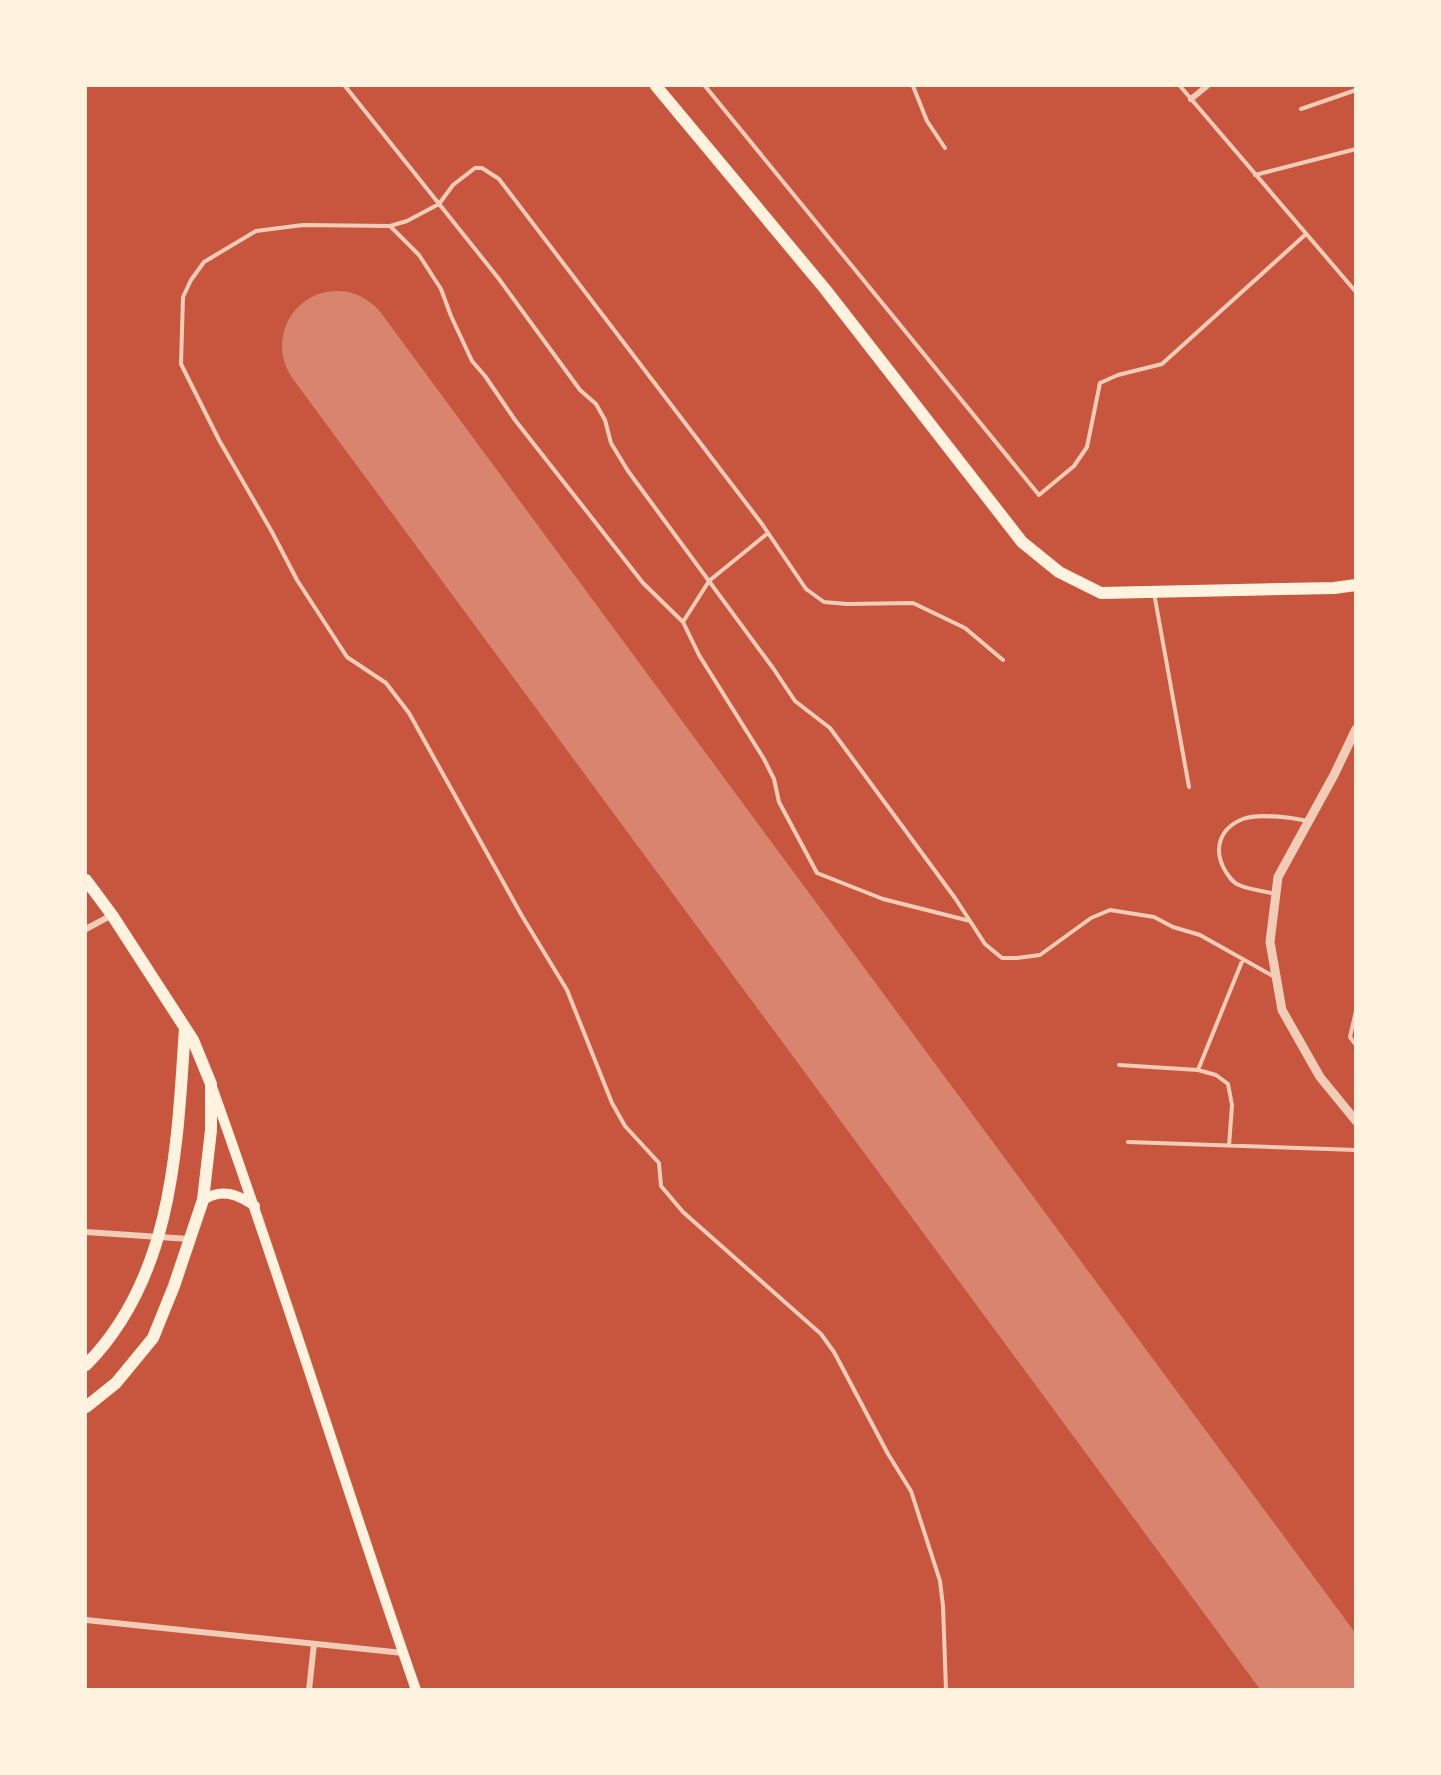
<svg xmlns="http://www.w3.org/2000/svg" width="1441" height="1775" viewBox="0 0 1441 1775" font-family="Roboto,sans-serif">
  <rect width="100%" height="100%" fill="#c8553d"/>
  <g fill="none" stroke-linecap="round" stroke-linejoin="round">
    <path stroke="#d8846e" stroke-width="110" d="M337 346 1329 1690"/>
    <path stroke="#f1ccb7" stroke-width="4" d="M345 86 499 279 580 390 596 404 605 420 611 443 628 471 773 668 795 701 830 728 955 898 985 944 1002 958H1017L1040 955 1091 918 1110 910 1154 917 1173 927 1200 935 1273 976
      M705 86 1039 495 1074 466 1087 447 1100 383 1118 375 1162 364 1306 234
      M913 86 927 121 945 148
      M1180 86 1356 292
      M1301 109 1356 90
      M1255 175 1356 149
      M390 226 419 255 441 289 451 316 472 361 485 376 515 420 643 583 683 622 699 655 764 759 774 779 779 802 817 873 883 899 970 921
      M1154 593 1189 787
      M683 622 709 581 768 533
      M1275 894C1264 891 1250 890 1239 885 1233 883 1230 878 1226 872 1213 851 1218 829 1243 819 1258 813 1292 818 1308 821
      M1356 1011 1350 1037 1356 1045
      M1119 1065 1198 1070 1243 959
      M1198 1070 1216 1075 1228 1084 1232 1105 1229 1146
      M1128 1142 1356 1150
      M946 1690 943 1606 940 1581 911 1491 888 1454 834 1352 821 1334 683 1212 661 1186 659 1163 625 1126 612 1103 567 990 522 916 409 713 386 683 347 657 297 580 272 532 219 440 181 364 183 297 191 280 204 262 256 231 303 225 390 226 407 221 439 204 453 185 475 168H482L499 179 762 524 806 589 824 602 847 604 913 603 965 628 1003 660"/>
    <path stroke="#f1ccb7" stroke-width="6" d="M1191 99 1207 86
      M86 929 112 915
      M86 1232 189 1239
      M86 1620 403 1653
      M309 1690 314 1644"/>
    <path stroke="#f1ccb7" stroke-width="9" d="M1356 729 1334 775 1278 877 1270 942 1282 1010 1320 1077 1356 1121"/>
    <path stroke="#fff3e0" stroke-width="10" d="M212 1087C284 1287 346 1489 416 1690
      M203 1200C222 1188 237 1194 255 1206"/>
    <path stroke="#fff3e0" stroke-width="12" d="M656 86 825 289 1022 542 1059 572 1101 593 1334 588 1356 585
      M86 880 112 915 193 1040 211 1084V1130L203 1200 174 1286 153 1338 116 1383 86 1407
      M86 1365C174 1276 177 1146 185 1028"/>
  </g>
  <rect width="1441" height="1775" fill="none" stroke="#fff3e0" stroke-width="174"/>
</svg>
